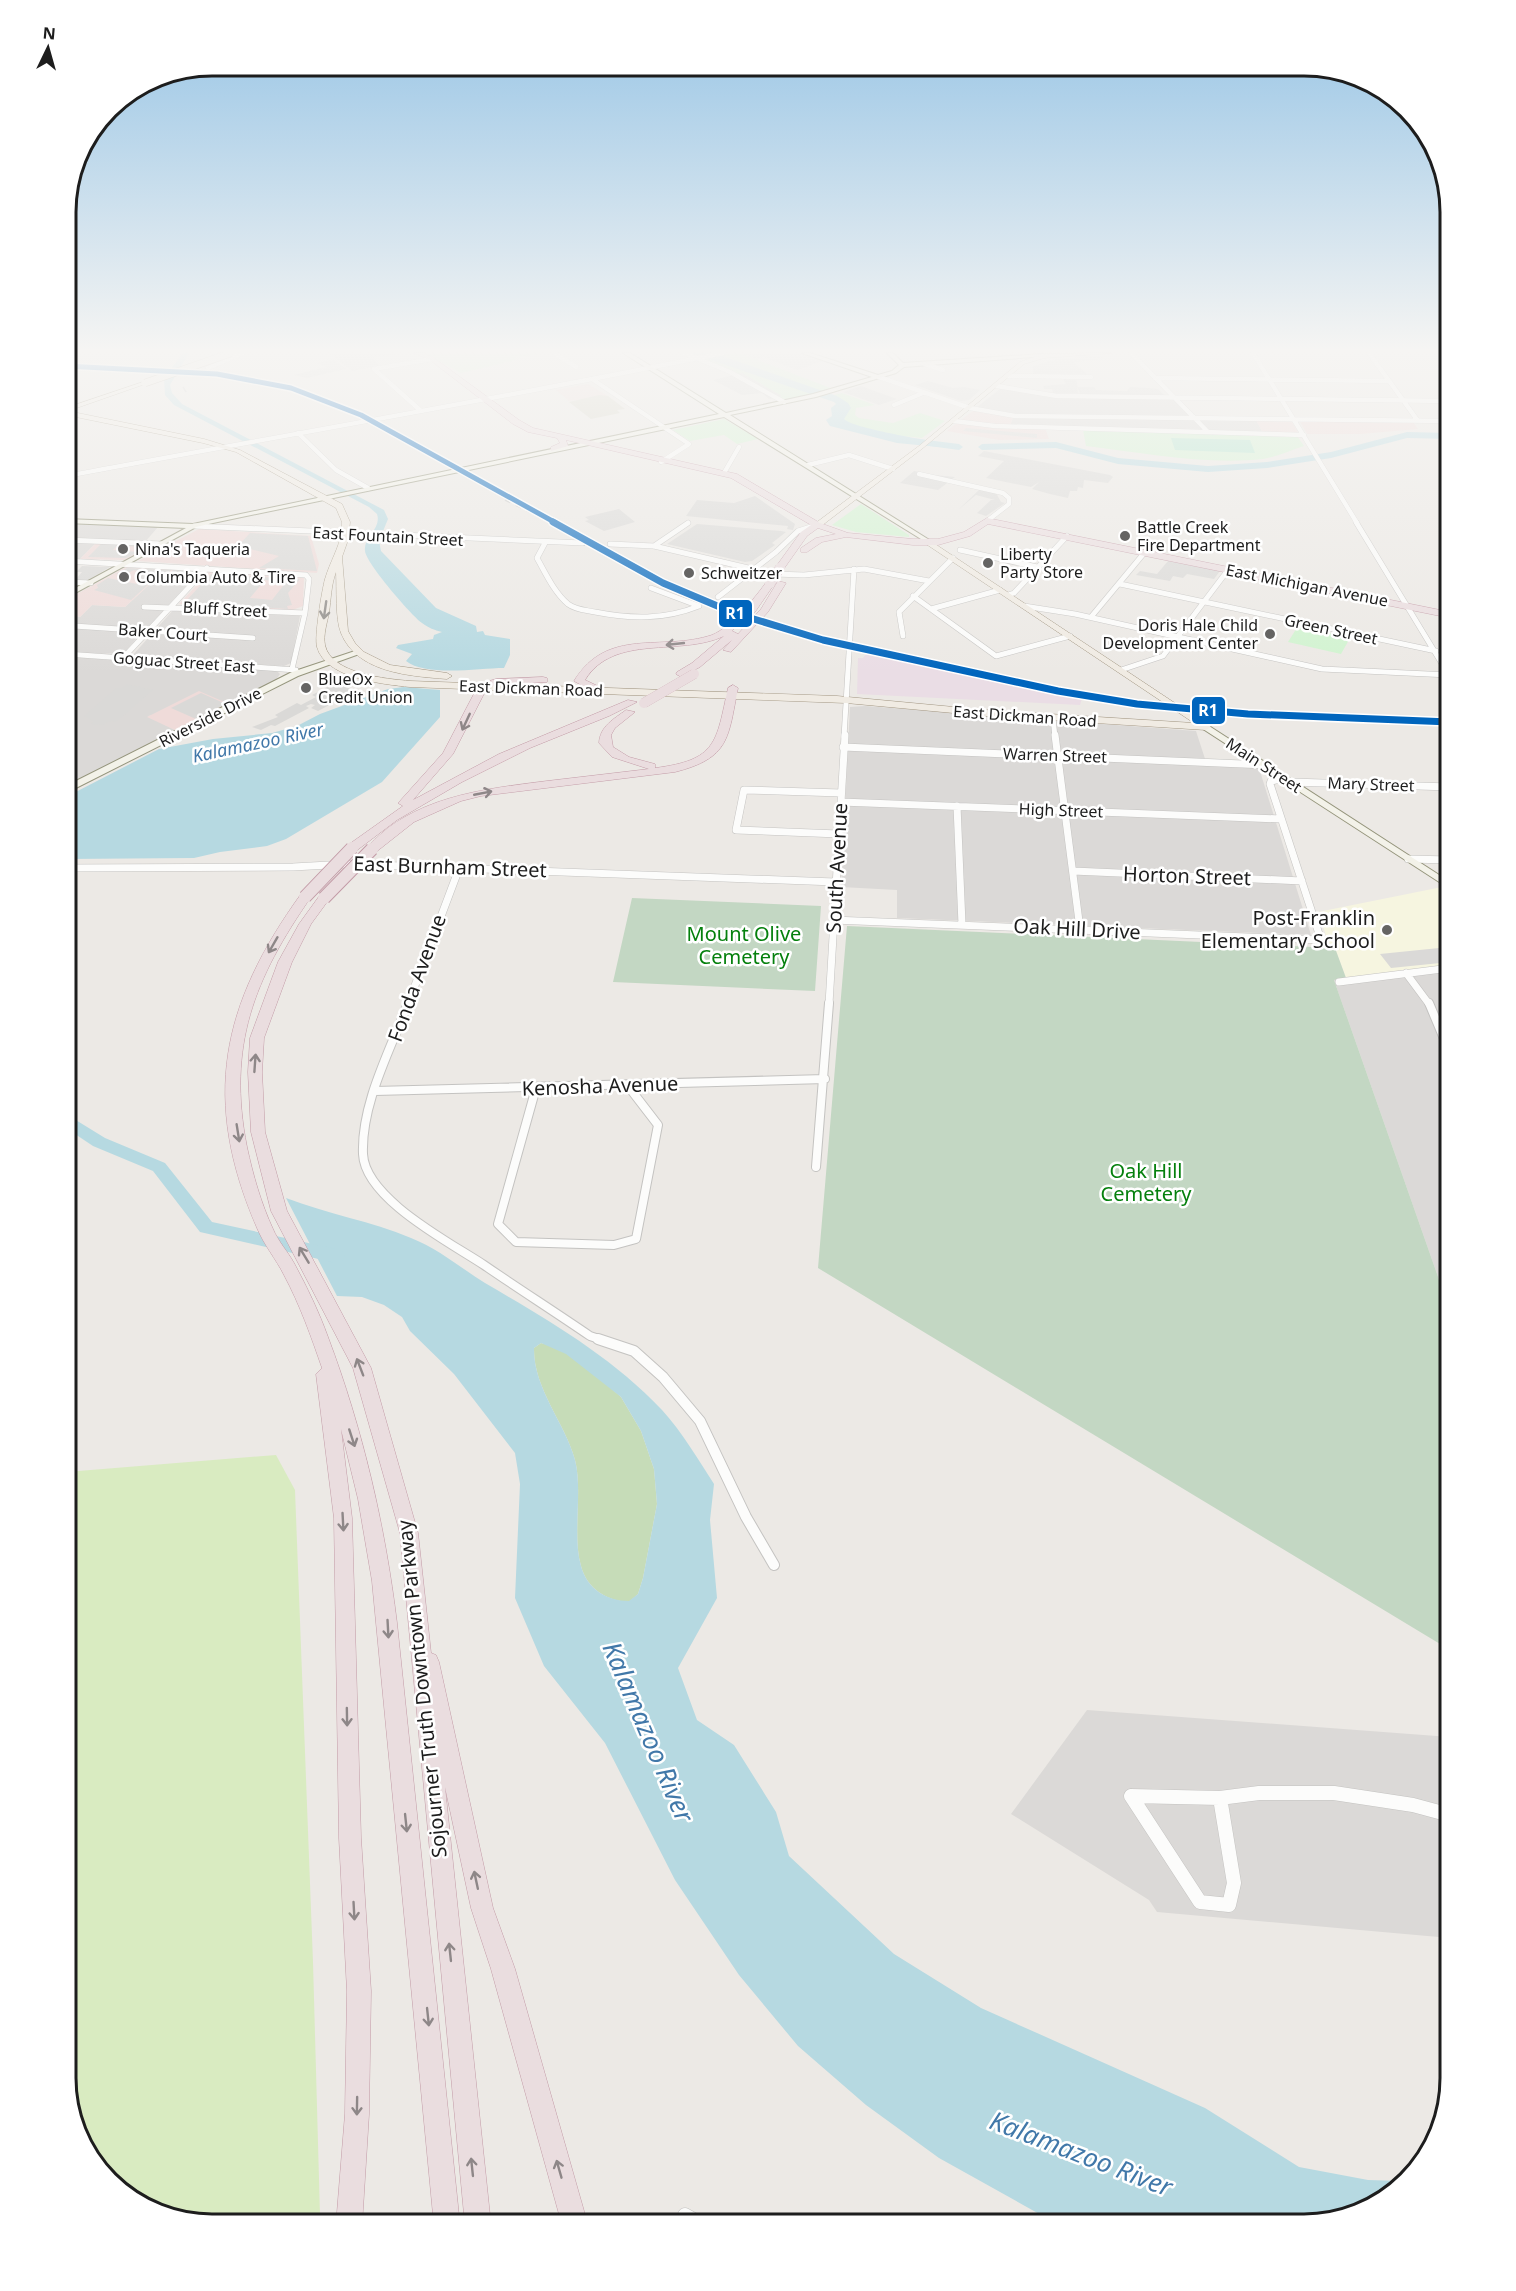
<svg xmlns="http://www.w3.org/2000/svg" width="1516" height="2291" viewBox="0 0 1516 2291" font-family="'Noto Sans',sans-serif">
  <rect width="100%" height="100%" fill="#ece9e5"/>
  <path fill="#dbd9d7" d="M1001 388 1046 396 1172 398 1190 417 1016 415 976 408Z
    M1013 417 1256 420 1263 433 1010 426Z
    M66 523 131 525 158 527 145 542 66 539Z
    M66 541 97 542 80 559H66Z
    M174 569 200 571 147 628 71 627 142 632 123 654 66 652V613L80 617 92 605 125 607 151 583Z
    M174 609 300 616 291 663 284 666 132 656Z
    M66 657 277 671 280 674 275 681 229 704 148 716 177 731 66 787Z
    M865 706 1196 731 1207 765 1259 768 1311 935 897 918V890L841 887 850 707Z
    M1450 966V1311L1334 980Z
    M1087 1710 1450 1737V1938L1157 1912 1149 1900 1011 1814Z"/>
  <path fill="#efdbd9" d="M588 384 608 396 569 401 556 390Z
    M974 410 1013 417 1010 426 960 421Z
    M1256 420H1291L1299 434 1263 433Z
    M1299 420 1413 422 1418 429 1360 434H1307Z
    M958 422 1045 428 1049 439 999 440 947 431Z
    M199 529 311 536 319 564 317 573 138 561Z
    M97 542 152 546 125 560 80 559Z
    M126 567 174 569 160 584 151 583 125 607 92 605 80 617 66 613V600Z
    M210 571 304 577 303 606 290 611 179 604Z
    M199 691 229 704 177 731 147 717Z"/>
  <path fill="#eadde5" d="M867 653 1082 698 1080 705 857 694 858 658H863Z"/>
  <path fill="#f6f5e0" d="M1442 887 1450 892V966L1346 978 1335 948 1330 947 1318 912Z"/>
  <path fill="#d6d4c6" d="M599 395 608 396 625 409 617 410 620 413 591 419 569 402Z"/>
  <path fill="#d9ebc1" d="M276 1455 295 1490 313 1962 320 2215 317 2225H204L132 2200 86 2151 66 2078V1472Z"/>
  <path fill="#c6dcb8" d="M541 1343 558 1348 586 1366 621 1397 641 1431 654 1469 657 1504 643 1578 638 1594 629 1602C607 1601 587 1589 581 1566 572 1535 583 1491 575 1460 565 1423 533 1388 534 1348Z"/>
  <path fill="#c3d7c3" d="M632 898 821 906 815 991 613 982Z
    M847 926 1335 948 1346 978 1334 980 1450 1311V1650L818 1268Z"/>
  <path fill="#d1f3d0" d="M425 353H546L515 358 516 360 461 373Z
    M728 353H739L833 389 784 400 760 383 702 359Z
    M842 393 875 405 856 408 855 415 859 418 893 423 920 413 945 421 922 438C895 436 867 431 842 420L834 395Z
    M724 419 758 439 737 444 724 435 690 441 673 430Z
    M1083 430 1297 436 1304 446C1291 450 1277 457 1263 459 1205 465 1144 453 1086 446Z
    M861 504 909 535V537L856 532 832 525Z
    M1298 626 1350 638 1341 654 1288 642Z"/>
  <path fill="#aee6cc" d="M1171 438 1250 440 1255 453 1175 450Z"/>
  <path fill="#dad9d7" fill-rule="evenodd" d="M329 353H402L372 358 380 366 352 371Z
    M739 353H795L809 356 868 376 823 361 797 370 763 357 757 359Z
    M1102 356 1104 359 1074 362 1089 376 1033 374V368H1029L1055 359Z
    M333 359 346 369 307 378 294 375 325 367 317 363Z
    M742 373 782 396 769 399 762 393 742 395 713 380Z
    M1063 379 1076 380 1078 387H1094L1096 390 1127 391 1130 387 1148 388 1158 389 1165 396 1080 394 1077 386 1078 393H1053L1052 389H1044L1043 386 1066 384Z
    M928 381 953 388 964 387 980 390 969 400 961 401 915 385Z
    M861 386 897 399 879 405 843 392Z
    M966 428 1037 434V438L963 431Z
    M984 451 1110 475 1113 477 1108 483 1084 480 1083 488 1078 487 1077 491H1070L1068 498 1050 494 1032 489 1039 482 1031 487 986 478 1004 461 978 456Z
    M914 471 934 475 955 477 938 490 900 483Z
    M979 490 996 493 1001 502 1005 503 986 516 977 513 991 500H995L976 495 958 510Z
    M755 496 795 524 793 530 787 529 788 526 686 516 697 500 734 503Z
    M619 509 635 522 604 531 585 521 589 520 585 517Z
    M697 524 781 531 786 532 772 543 775 545 752 561 745 562 667 544Z
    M250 533 308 536 317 571 259 568 279 556 238 546Z
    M102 543 151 544 148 547 117 546 113 550 139 552 126 558 88 557Z
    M1168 561 1220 571 1214 579 1187 574 1183 578 1173 576 1170 581 1136 575 1140 571 1157 574Z
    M82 566 108 567H110L86 581 66 580V574L77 578 82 572H76Z
    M127 568 151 569 171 570 159 583H150L131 600 94 590 98 588 97 585 108 578 137 584 140 579 135 578 144 572 134 570 124 575 116 574Z
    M211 574 300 579 288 593 292 605 287 606 288 609 185 602ZM265 580 286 582 272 600 250 598Z
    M335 683 356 691 318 711 311 708 315 705 311 704 306 706 309 708 275 726 271 725 261 730 252 727 278 717 275 715 297 703 301 705 316 697 312 695Z
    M127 684 153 690 116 722 110 721 103 725 91 724 93 721 84 716 116 688H121Z
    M201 693 226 704 196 719 171 708Z
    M1449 947 1450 962 1391 968 1380 954Z"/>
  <path fill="#b6d9e1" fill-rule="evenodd" d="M183 353H189L170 385 172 393 182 404 203 415 384 510 388 519 379 541 381 551 436 608 476 626 477 632 483 631 485 635 510 639V655L504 668C479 668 426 677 406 661L412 654 396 648 398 645 433 639 434 635 442 632C434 630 429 628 422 623 411 615 366 563 365 551 363 537 382 529 377 514L369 507 174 405 165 395 164 378Z
    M691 353H714L837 396 848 403 851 408 844 419C852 428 926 440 943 443L939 447 897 443 830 426 826 420 832 416 831 408 836 404 834 402Z
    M404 687 440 690V717L382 782 286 839 267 846 220 852 194 858 66 859V797L159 749 213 739 272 733 297 726 320 714 388 689Z
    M286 1198C327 1214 371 1221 411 1238 437 1248 461 1268 485 1283 548 1320 611 1356 662 1410 682 1432 698 1459 714 1484L710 1520 717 1598 678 1668 697 1720 734 1745 776 1812 789 1856 894 1954 981 2008 1205 2108 1299 2167 1368 2180 1401 2181 1376 2205 1304 2225H1059L939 2158 866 2105 798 2046 739 1975 675 1880 605 1743 544 1666 515 1598 520 1484 515 1453 454 1374 410 1331 402 1317 384 1305 362 1297 337 1296ZM541 1343 566 1354 621 1397 641 1431 654 1469 657 1504 643 1578 638 1594 629 1601C607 1601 587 1589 581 1566 572 1535 583 1491 575 1460 565 1423 533 1388 534 1348Z"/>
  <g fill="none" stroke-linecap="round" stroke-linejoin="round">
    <path fill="#b6d9e1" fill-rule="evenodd" d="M1407 432 1450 433V439L1407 438 1331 458 1267 468 1208 472 1118 464 1056 448 982 450 978 447 982 444 1056 442 1118 458 1208 466 1267 462 1331 452Z
      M918 439 959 444 963 447 959 450 915 444Z
      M66 1114 105 1138 165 1163 212 1222 336 1249 342 1251 345 1256 342 1261 336 1263 200 1232 153 1171 93 1146 66 1128Z"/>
    <g stroke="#c4c3c1" stroke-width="5">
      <path id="street-far5" d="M554 353 576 367
        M684 353 730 372 784 402
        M1131 353 1208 432
        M1253 353 1357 523
        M1369 353 1418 421
        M1445 353 1450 359
        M925 364 943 370
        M208 368 243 353
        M374 369 420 410
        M374 369 432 359
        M1009 376 1091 377
        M879 377 970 408 1015 416 1450 421
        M1155 378 1389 381
        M592 379 689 444 661 462
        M997 386 1057 396 1450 401
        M894 405 923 393
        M954 421 995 426 1304 435
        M298 433 336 470 368 488
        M808 465 849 455 893 469
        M724 473 739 447
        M919 474 1003 493 1009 498V504L987 521
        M66 476C285 435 505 398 723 353"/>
    </g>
    <g stroke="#c4c3c1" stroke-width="6">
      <path id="street-far4" d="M1356 522 1450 677
        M194 526 583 543
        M66 540 162 544
        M545 543 537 558C546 574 554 592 568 604 576 610 585 610 595 612 631 619 664 620 699 606
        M610 544 654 546 774 574 804 575 864 569 929 581
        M654 546 688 523
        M960 550 1037 567
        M66 561 306 575 309 579 305 613 292 669
        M66 582 91 583
        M1120 584 1436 651
        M651 588 699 606
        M1008 595 1014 593 1067 536
        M913 596 996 656 1070 636
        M718 597 776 552 798 531 817 525
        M1024 606 1075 614 1322 669 1449 675
        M144 607 305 613
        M931 609 1000 590
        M1091 617 1145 552
        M74 626 253 638
        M903 636 899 612 953 558
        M66 654 296 670
        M123 658 207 568
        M1121 670 1163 656 1228 570
        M1053 718 1055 737
        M844 737 854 569"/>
    </g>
    <g stroke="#c4c3c1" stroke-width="8">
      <path id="street-far3" d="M1055 735 1080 929
        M843 747 1266 765
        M1291 782 1450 787
        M841 802 1281 819
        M957 806 962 924
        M839 834 736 830 744 790 841 793
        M1408 859 1450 860
        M66 868 293 867 347 864 835 882
        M1073 871 1302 881
        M833 920 1321 940 1270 784 1271 781 1285 778
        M1406 973 1429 1004
        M1339 982 1450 968
        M408 1004 460 866
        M829 1004 845 735"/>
    </g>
    <g stroke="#c4c3c1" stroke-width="10">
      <path id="street-far2" d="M408 1003C391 1049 361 1103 363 1154 365 1199 451 1243 484 1265 519 1289 555 1312 590 1336L602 1340
        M1429 1003 1450 1053
        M536 1088 498 1224 516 1242 614 1245 636 1239 658 1125 628 1086
        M375 1091 825 1079
        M816 1167 829 1003"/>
    </g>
    <g stroke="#c4c3c1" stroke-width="12">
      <path id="street-far1" d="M598 1339 634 1351 663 1377 700 1421 746 1517 774 1565"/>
    </g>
    <g stroke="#c4c3c1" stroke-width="15">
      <path id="street" d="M1131 1796 1220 1798 1259 1793H1334L1413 1805 1450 1815
        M1131 1796 1200 1902 1229 1905 1234 1883 1220 1798
        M685 2215 703 2225"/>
    </g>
    <g stroke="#95957c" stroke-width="2">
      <path id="secondary" d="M623 353H630L726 413 813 394 872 377 802 353H810L878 375 892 371 899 365 887 353H893L903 363 1043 354 1046 356 904 367 896 373 816 397 730 415 931 541 933 542 929 544 724 417 213 523 196 527 66 598V593L186 528 66 523V519L193 524 719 414Z
        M355 651 362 653 298 676 66 793V786L292 672Z
        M1206 724 1450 882V889L1203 729V725Z"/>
    </g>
    <g stroke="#a29682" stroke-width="1">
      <path id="primary" d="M1111 353 1044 358 1024 364 923 448 820 527 813 525 919 446 1020 362 1043 354Z
        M143 382 148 383 68 411 204 439 240 450 342 504 350 522 348 540 342 557 348 631 355 643 364 652 390 665 447 673 452 676 447 679C410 676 357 673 341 633 335 618 337 589 336 572 331 585 331 599 329 613 327 623 323 635 325 645 331 674 387 679 410 681L837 696 986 710 1194 723 926 544V540H929L1211 727 1206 730 986 716 846 703 410 687C383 684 326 679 317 647 314 638 322 590 325 579 330 562 339 548 342 531V522L336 508 236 452 203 443 66 415V408Z"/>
    </g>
    <g stroke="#c39ba7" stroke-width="1">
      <path id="highway" d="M414 353H423L434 358 519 420 533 428 737 474 820 523 848 533 913 539H938L964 532 987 518 1450 612V618L988 524 970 536 938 545H913L846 537 822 542 807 552H801V548L816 538 836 534 818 528 807 536 783 570H777L775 568 801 532 811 525 731 478 566 440 568 446 551 451V447L560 443 557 438 528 432 513 424 430 360Z
        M767 581 775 583 755 612H750L732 631 738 634 761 609 778 581 786 583 768 612 731 652 723 650 732 640 700 667 681 677 676 674 677 672 692 663 724 636C680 657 614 633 585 680L602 688V692H594L574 681C608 626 661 652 712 635 730 628 756 597 767 581Z
        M543 677 547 678V682L497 685 487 688 453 754 413 800 499 754 628 700 637 702 609 716 530 748 462 782 397 820 356 851H348V845L403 806 398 803 400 801 443 753 479 684 496 679Z
        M733 685 738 688C728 738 730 758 675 772L481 796 461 801 414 822 376 852 372 853 366 849C410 797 483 789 547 781 581 777 615 773 649 769L612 757 599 743C600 726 614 719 626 710L635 712 615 728 611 735 613 747 629 757 655 764V768C717 760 716 743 728 688Z
        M305 893 311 897C254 979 227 1046 247 1147 253 1175 261 1203 273 1229 278 1241 288 1252 294 1263 307 1287 319 1312 328 1337 363 1430 385 1525 397 1623L460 2225H434L372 1581 358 1499 341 1429 352 1518 361 1838 371 1991 369 2114 362 2225H336L345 2114 347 1991 339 1838 334 1518 316 1374 322 1368C311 1336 300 1305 284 1275 276 1259 264 1245 257 1228 201 1099 221 1005 301 894Z
        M324 894 330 898 311 924 292 962 264 1038 262 1072 265 1132 287 1211 371 1368 418 1533 431 1653 436 1655 439 1662 493 1908 515 1969 588 2225H562L491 1969 471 1908 445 1787 491 2225H465L400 1533 353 1368 271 1211 251 1132 248 1072 250 1038 278 962 299 924 320 895Z"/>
    </g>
    <use href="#street-far5" stroke="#fcfcfb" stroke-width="4.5"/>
    <use href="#street-far4" stroke="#fcfcfb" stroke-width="5"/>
    <use href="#street-far3" stroke="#fcfcfb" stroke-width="7"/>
    <use href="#street-far2" stroke="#fcfcfb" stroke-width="8"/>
    <use href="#street-far1" stroke="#fcfcfb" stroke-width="10"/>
    <use href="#street" stroke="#fcfcfb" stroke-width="14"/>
    <use href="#secondary" fill="#f3f2e9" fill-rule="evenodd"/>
    <use href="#primary" fill="#f0ebe3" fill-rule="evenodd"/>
    <use href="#highway" fill="#eadddf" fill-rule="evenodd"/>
    <path stroke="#cacac9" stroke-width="1.5" stroke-dasharray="6 6" stroke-linecap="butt" d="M66 366C144 368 227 367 302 391 376 415 441 460 509 498
      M183 387 188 395
      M505 500 552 523"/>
    <path stroke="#cacac9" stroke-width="2" stroke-dasharray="8 8" stroke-linecap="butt" d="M549 522 568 531"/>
    <g stroke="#a29682" stroke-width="8" stroke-linecap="butt">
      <path id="primary-bridge" d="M145 383 231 353"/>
    </g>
    <g stroke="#c39ba7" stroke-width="10" stroke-linecap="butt">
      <path id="highway-bridge-far1" d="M770 583 780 568
        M644 703 694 674"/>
    </g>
    <g stroke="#c39ba7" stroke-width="14" stroke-linecap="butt">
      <path id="highway-bridge" d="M305 897 352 848
        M324 898 372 849"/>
    </g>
    <use href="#primary-bridge" stroke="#f0ebe3" stroke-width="7"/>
    <use href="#highway-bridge-far1" stroke="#eadddf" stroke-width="10"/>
    <use href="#highway-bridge" stroke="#eadddf" stroke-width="12"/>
    <g stroke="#fff" stroke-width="8">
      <path id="rail-1-far1" d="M66 366 217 374 291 388 361 415 556 523"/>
    </g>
    <g stroke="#fff" stroke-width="10">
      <path id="rail-1" d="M553 522 663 583 734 613 823 640 1058 691 1137 704 1248 714 1450 722"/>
    </g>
    <use href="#rail-1-far1" stroke="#0065bd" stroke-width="5"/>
    <use href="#rail-1" stroke="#0065bd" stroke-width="7"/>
  </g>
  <defs><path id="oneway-shaft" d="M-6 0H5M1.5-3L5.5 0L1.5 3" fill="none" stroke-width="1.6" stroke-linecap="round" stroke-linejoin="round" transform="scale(1.5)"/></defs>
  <use stroke="#918e8a" href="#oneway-shaft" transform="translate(325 610) rotate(98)"/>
  <g stroke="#8e8788">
    <use href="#oneway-shaft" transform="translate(675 644) rotate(174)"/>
    <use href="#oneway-shaft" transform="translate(466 722) rotate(115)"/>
    <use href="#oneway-shaft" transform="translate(483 793) rotate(-11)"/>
    <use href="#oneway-shaft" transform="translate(273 945) rotate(120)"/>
    <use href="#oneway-shaft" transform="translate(255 1063) rotate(-86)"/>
    <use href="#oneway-shaft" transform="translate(238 1133) rotate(81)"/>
    <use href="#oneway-shaft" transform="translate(304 1255) rotate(-121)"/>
    <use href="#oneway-shaft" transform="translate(360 1367) rotate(-111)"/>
    <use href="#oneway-shaft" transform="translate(352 1438) rotate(72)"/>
    <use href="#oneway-shaft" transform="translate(343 1522) rotate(87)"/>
    <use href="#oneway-shaft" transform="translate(388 1629) rotate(87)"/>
    <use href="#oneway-shaft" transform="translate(347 1717) rotate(89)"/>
    <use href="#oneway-shaft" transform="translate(406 1823) rotate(84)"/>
    <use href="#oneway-shaft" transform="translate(476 1880) rotate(-102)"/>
    <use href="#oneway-shaft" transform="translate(354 1911) rotate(87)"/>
    <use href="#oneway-shaft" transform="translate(450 1952) rotate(-96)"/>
    <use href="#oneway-shaft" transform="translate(428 2017) rotate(84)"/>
    <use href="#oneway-shaft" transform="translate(357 2106) rotate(91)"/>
    <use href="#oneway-shaft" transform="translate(472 2167) rotate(-96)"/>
    <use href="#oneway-shaft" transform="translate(559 2169) rotate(-106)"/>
  </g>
  <linearGradient id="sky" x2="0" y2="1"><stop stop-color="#94c3e5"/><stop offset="0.52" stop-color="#f6f5f3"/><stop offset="1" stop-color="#f6f5f3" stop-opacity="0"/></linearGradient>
  <rect width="1516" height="674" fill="url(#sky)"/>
  <g fill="#656463" stroke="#fff" stroke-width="2">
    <circle cx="1125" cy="536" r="6"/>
    <circle cx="123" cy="549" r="6"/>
    <circle cx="988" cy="563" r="6"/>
    <circle cx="689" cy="573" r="6"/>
    <circle cx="124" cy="577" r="6"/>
    <circle cx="1270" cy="634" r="6"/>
    <circle cx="306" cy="688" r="6"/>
    <circle cx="1387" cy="930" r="6"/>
  </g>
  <g text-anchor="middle" stroke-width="5" stroke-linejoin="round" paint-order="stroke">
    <g font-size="16" fill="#1d1d1d" stroke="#fff" text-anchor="start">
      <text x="1137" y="533">Battle Creek<tspan x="1137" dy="18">Fire Department</tspan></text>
      <text x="135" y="555">Nina's Taqueria</text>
      <text x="1000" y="560">Liberty<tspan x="1000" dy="18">Party Store</tspan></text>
      <text x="701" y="579">Schweitzer</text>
      <text x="136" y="583">Columbia Auto &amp; Tire</text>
      <text x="1258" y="631" text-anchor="end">Doris Hale Child<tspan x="1258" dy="18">Development Center</tspan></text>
      <text x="318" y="685">BlueOx<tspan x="318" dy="18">Credit Union</tspan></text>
    </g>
    <g font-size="16" fill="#1d1d1d" stroke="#fff">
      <text transform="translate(388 536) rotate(3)" y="6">East Fountain Street</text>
      <text transform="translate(1307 585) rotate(11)" y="6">East Michigan Avenue</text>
      <text transform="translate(225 609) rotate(3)" y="6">Bluff Street</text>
      <text transform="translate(1331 629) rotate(12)" y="6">Green Street</text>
      <text transform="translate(163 632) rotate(4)" y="6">Baker Court</text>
      <text transform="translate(184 662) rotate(4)" y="6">Goguac Street East</text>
      <text transform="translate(531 688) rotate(2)" y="6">East Dickman Road</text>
      <text transform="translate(1025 716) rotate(4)" y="6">East Dickman Road</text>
      <text transform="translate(210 717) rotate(-27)" y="6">Riverside Drive</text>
      <text transform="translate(1055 755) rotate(2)" y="6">Warren Street</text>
      <text transform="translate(1264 765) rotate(33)" y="6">Main Street</text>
      <text transform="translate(1371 784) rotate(2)" y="6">Mary Street</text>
      <text transform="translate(1061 810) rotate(2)" y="6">High Street</text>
    </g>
    <g font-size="18" font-style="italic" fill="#4178a9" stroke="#fff">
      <text transform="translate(258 743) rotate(-12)" y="6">Kalamazoo River</text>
    </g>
    <g font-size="20" fill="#1d1d1d" stroke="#fff">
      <text transform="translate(450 867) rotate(2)" y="7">East Burnham Street</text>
      <text transform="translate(837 868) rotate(-87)" y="7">South Avenue</text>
      <text transform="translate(1187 876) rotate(2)" y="7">Horton Street</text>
      <text transform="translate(1077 929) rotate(3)" y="7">Oak Hill Drive</text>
      <text transform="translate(417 978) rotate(-70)" y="7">Fonda Avenue</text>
      <text transform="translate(600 1086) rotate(-2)" y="7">Kenosha Avenue</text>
      <text transform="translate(422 1689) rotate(-96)" y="7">Sojourner Truth Downtown Parkway</text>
    </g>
    <g font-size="20" fill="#1d1d1d" stroke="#fff" text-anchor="end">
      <text x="1375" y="925">Post-Franklin<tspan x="1375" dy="23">Elementary School</tspan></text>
    </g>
    <g font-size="20" fill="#05800d" stroke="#fff">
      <text x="744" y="941">Mount Olive<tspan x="744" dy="23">Cemetery</tspan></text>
      <text x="1146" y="1178">Oak Hill<tspan x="1146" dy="23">Cemetery</tspan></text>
    </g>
    <g font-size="26" font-style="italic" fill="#4178a9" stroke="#fff">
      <text transform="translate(648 1732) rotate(67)" y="9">Kalamazoo River</text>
      <text transform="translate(1081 2154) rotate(21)" y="9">Kalamazoo River</text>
    </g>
  </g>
  <path d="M0 0H1516V2291H0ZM212 76H1304A136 136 0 0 1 1440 212V2078A136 136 0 0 1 1304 2214H212A136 136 0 0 1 76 2078V212A136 136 0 0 1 212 76Z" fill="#fff" fill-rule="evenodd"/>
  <path fill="none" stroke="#1d1d1d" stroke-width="3" d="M212 76H1304A136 136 0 0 1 1440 212V2078A136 136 0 0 1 1304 2214H212A136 136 0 0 1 76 2078V212A136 136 0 0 1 212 76Z"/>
  <g stroke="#fff" stroke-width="2">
    <rect x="718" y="599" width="35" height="29" rx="6" fill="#0065bd"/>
    <rect x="1191" y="696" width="35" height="29" rx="6" fill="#0065bd"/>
  </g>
  <g font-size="16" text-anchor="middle" font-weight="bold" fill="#fff">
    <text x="735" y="619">R1</text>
    <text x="1208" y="716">R1</text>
  </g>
  <g transform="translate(48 48) rotate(5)" stroke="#ffffff" stroke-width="4.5" paint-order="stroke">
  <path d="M0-4.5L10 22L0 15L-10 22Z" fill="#1d1d1d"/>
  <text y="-9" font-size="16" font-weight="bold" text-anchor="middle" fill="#1d1d1d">N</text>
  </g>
</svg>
